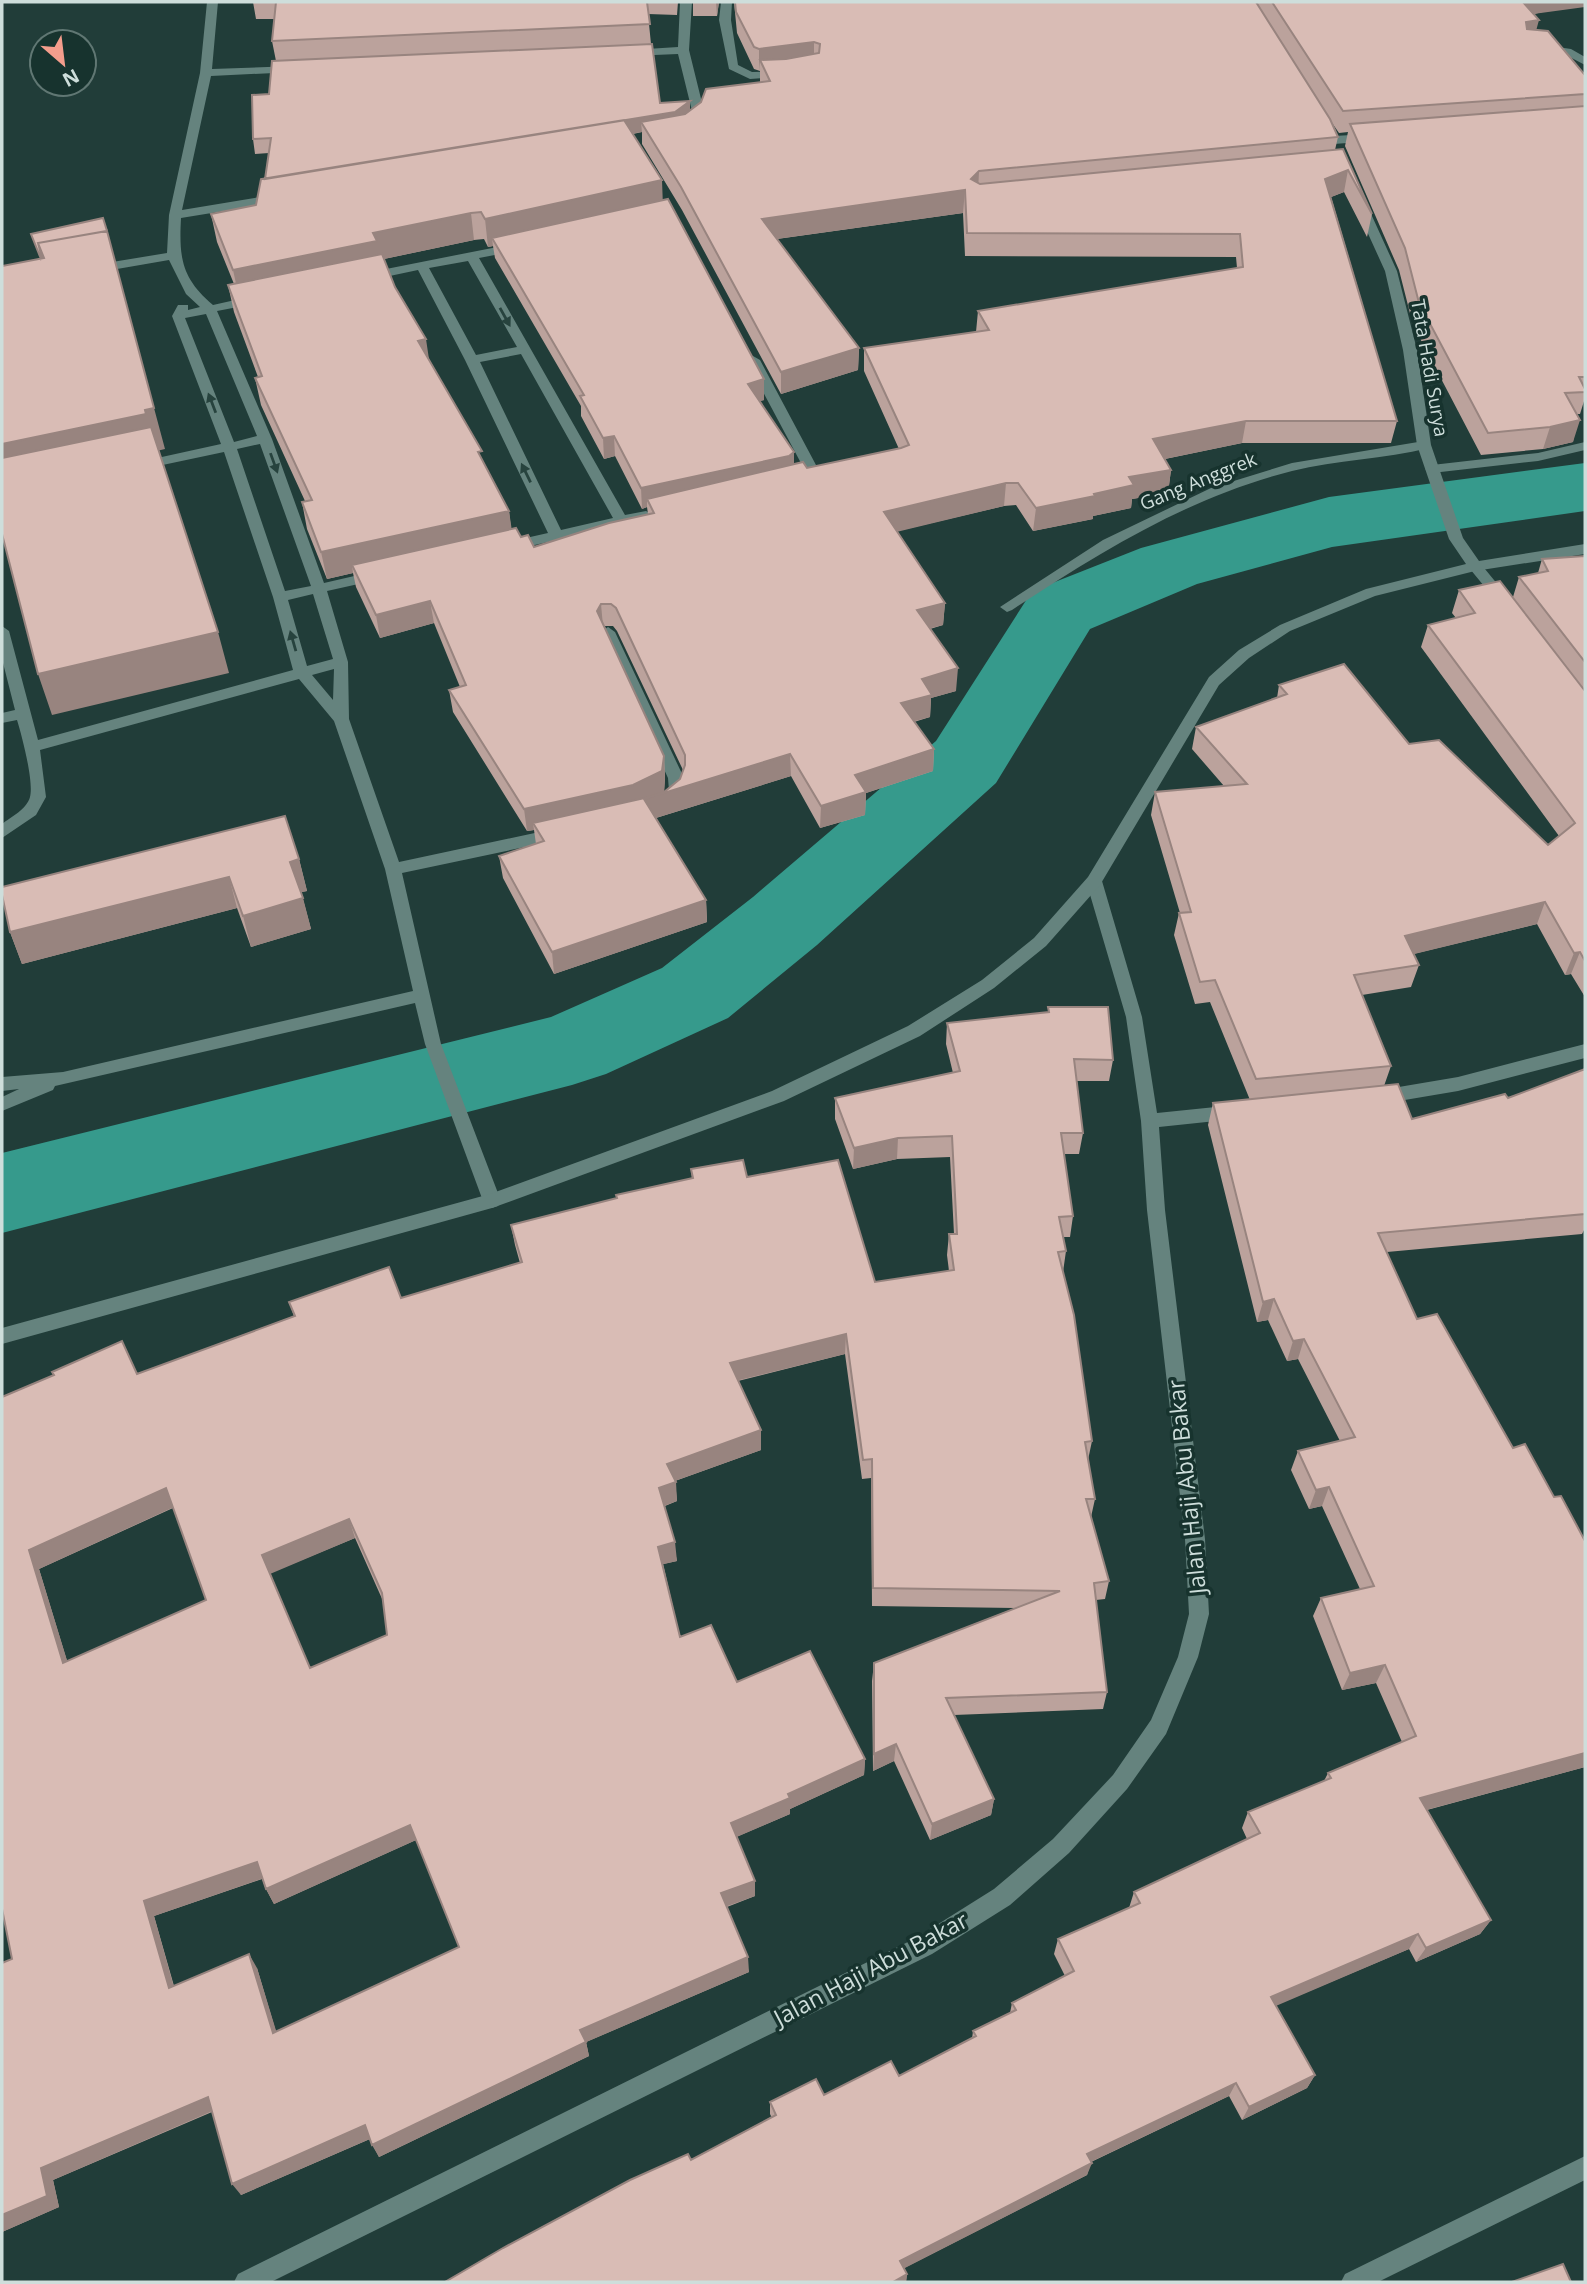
<svg xmlns="http://www.w3.org/2000/svg" width="1587" height="2284" viewBox="0 0 1587 2284" font-family="'Open Sans',sans-serif">
  <rect width="100%" height="100%" fill="#213d39"/>
  <g fill="none" stroke-linecap="round" stroke-linejoin="round">
    <path fill="#369a8c" fill-rule="evenodd" d="M1585 463V511L1332 547 1197 584 1090 629 996 783 817 945 728 1018 606 1074 572 1085 2 1233V1153L551 1017 662 968 753 897 936 741 1032 591 1141 548 1329 497Z"/>
    <path fill="#65837e" fill-rule="evenodd" d="M207 2H218L212 69 295 66 301 69 295 72 211 76 182 210 278 194 284 198 278 202 181 218C179 257 181 278 213 305L253 296 259 300 258 303 217 311 272 439 324 583 376 571 383 576 381 579 327 591 348 662 349 719 399 862 558 828 566 834 558 840 402 873 441 1044 501 1201 498 1206 492 1208 486 1206 483 1201 425 1044 415 1003 55 1086 53 1090 2 1111V1097L19 1089 2 1091V1077L63 1072 413 991 385 869 334 721 299 679 40 750 46 797 36 815 2 838V824C11 817 27 809 30 797 34 782 22 736 17 720L2 723V713L15 710 2 659V626L9 631 38 740 293 670 273 597 224 452 139 470 132 466 139 462 221 444 172 316 178 305H188V310L200 307 186 294 169 260 94 273 88 269 94 265 167 253 169 215 200 73ZM206 314 257 436 234 442 185 318ZM260 444 311 586 285 591 237 449ZM313 594 333 659 307 666 288 600ZM334 669 333 700 312 675Z
      M680 2H692L689 50 705 115 695 129 691 130 685 126 693 115 678 54 631 56 625 53 631 50 678 47Z
      M721 2H732L731 20 738 65 752 72 784 71 788 72V76L750 79 729 69 719 20Z
      M1544 45 1571 49 1585 57V65L1564 54 1540 50V46Z
      M1369 134 1373 135V141L1334 144 1328 140 1334 136Z
      M517 243 521 244V250L479 258 625 515 646 511 653 515 646 519 509 551 504 549V543L548 533 465 360 418 270 366 281 360 277 366 273ZM468 261 517 347 476 355 429 268ZM521 354 613 518 561 530 480 362Z
      M753 356 760 360 816 465C810 476 806 483 793 486L786 482 797 474 802 465 746 360Z
      M1424 441 1429 442V448C1384 459 1337 460 1292 471 1189 497 1100 552 1012 610L1007 612 1000 607 1103 540 1211 488 1292 463Z
      M1585 442V450L1538 461 1432 473 1425 469 1432 465 1538 453Z
      M1475 561 1480 563 1508 597 1510 600 1508 603H1498L1470 569 1468 566Z
      M608 627 615 632 684 778 685 793 674 806 668 808 660 802 669 791 668 778 601 632Z
      M1094 875 1102 881 1142 1017 1157 1113 1235 1105 1241 1107 1244 1112 1241 1117 1235 1119 1159 1127 1165 1210 1205 1539 1209 1614 1198 1657 1166 1734 1127 1789 1069 1853 1010 1905 932 1954 271 2282H234L238 2274 916 1938 994 1889 1053 1839 1113 1775 1151 1720 1178 1657 1189 1614 1185 1539 1147 1210 1141 1121 1126 1017 1086 881Z
      M1585 1044V1058L1458 1091 1381 1104 1375 1102 1372 1097 1375 1092 1381 1090 1458 1077Z
      M1585 2156V2180L1378 2282H1341L1345 2274Z"/>
    <path fill="#65837e" fill-rule="evenodd" d="M1361 201 1367 205 1397 271 1417 350 1431 445 1463 538 1479 561 1585 544V554L1475 571 1375 596 1290 631 1249 658 1219 685 1100 885 1046 946 994 988 920 1036 784 1101 492 1208 2 1344V1328L490 1194 772 1091 908 1026 982 980 1034 938 1088 877 1209 677 1239 650 1280 625 1366 589 1466 564 1449 539 1417 445 1403 350 1385 271 1355 205Z"/>
  </g>
  <path fill="#bba29c" fill-rule="evenodd" d="M253 2H678L677 15 648 14 651 44 660 103 690 111 760 82V71L754 69 737 33 734 2H1585L1534 14 1536 30 1585 75V398L1580 414H1577L1573 442 1543 449 1481 455 1413 325 1399 270 1345 146 1348 132 1339 133 1330 120 1338 137 1335 150 1343 149 1372 214 1367 237 1344 192 1331 197 1397 421 1391 443H1242L1165 459 1171 470 1168 493 1132 499 1131 508 1093 516V519L1033 531 1016 505 1004 506 897 531 945 603 943 625 930 629 956 691 931 698 930 717 914 722 934 749 933 771 866 793 865 815 820 828 791 776 656 818 706 900 707 922 554 974 503 878 499 856 536 844 534 830 527 831 453 712 449 690 460 687 434 623 380 638 356 587 353 573 327 579 307 529 302 502 305 501 261 405 255 378 258 377 234 312 228 285 234 284 217 242 211 214 256 205 265 179 269 153 255 154 253 139 269 94 276 61 272 41 274 19H256ZM642 132V144L682 210 781 394 858 370 859 348 777 239 963 213 965 256 1236 257 1237 268 978 311 976 332 864 348V371L899 449 807 468 794 464 759 401 764 400 662 200 633 134ZM484 239 488 247 493 246 495 258 581 406V416L604 459 615 456 642 509 647 507 648 514 534 547 511 529 509 511 429 359 395 287 384 259 474 240ZM604 626H613L617 631 683 770 680 779 664 792 665 778 664 756Z
    M693 2H719L717 16H693Z
    M1585 556V997L1571 974 1565 975 1537 924 1413 954 1419 965 1411 987 1362 995 1391 1066 1384 1086 1412 1119 1508 1098 1585 1069V1228L1582 1234 1387 1252 1585 1767 1427 1810 1491 1920 1480 1934 1416 1962 1409 1949 1276 2005 1315 2075 1307 2088 1242 2120 1229 2096 1091 2162 1087 2175 904 2268 907 2274 906 2282H445L691 2160 772 2118 770 2114V2102L824 2095 899 2076 972 2039 973 2031 1010 2013 1012 2003 1065 1976 1054 1954 1058 1939 1129 1908 1134 1892 1247 1839 1242 1828 1248 1812 1324 1781 1328 1773 1402 1742 1376 1683 1342 1690 1313 1616 1321 1598 1360 1589 1322 1506 1309 1509 1291 1470 1298 1451 1340 1441 1298 1359 1287 1361 1268 1320 1257 1322 1208 1125 1213 1103 1250 1100 1210 1002 1195 1004 1174 935 1179 913H1180L1151 815 1155 792 1224 786 1192 749 1196 727 1277 698 1279 685 1409 744 1548 845 1559 836 1421 647 1428 625 1456 618 1452 613 1459 590 1513 597 1519 577 1538 573 1542 559Z
    M299 859 307 891 301 892 311 929 251 947 237 908 22 964 10 932Z
    M1048 1007 1113 1060 1109 1081H1077L1083 1133 1079 1154H1064L1073 1216 1070 1237H1063L1066 1251 1063 1272 1092 1441 1088 1460 1095 1499 1091 1517 1109 1581 1105 1599 1096 1600 1107 1692 1103 1709 954 1715 994 1799 991 1815 930 1840 894 1761 873 1771 872 1681 874 1663 1015 1608 872 1606 871 1478 862 1479 845 1354 738 1381 761 1450 675 1481 677 1501 665 1506 677 1561 663 1564 680 1637 737 1682 865 1759 864 1775 790 1809V1814L736 1837 755 1896 727 1907 749 1972 586 2042 589 2056 379 2157 370 2139 241 2195 212 2112 53 2180 59 2207 2 2232 12 1959 2 1397 137 1374 294 1316 289 1302 401 1298 520 1263 515 1245 511 1225 692 1179 691 1169 747 1177 875 1282 949 1271 947 1255 949 1234H954L950 1157 897 1159 853 1169 835 1119V1098L953 1073 946 1044 947 1023 1048 1012ZM173 1508 206 1600 67 1661 39 1569ZM355 1538 383 1601 387 1635 310 1668 270 1573ZM416 1840 459 1947 276 2032 257 1968 174 1986 154 1916 262 1879 266 1889 274 1904Z"/>
  <path fill="#98847f" d="M716 2H719L717 16Z
    M1516 2H1585V7L1512 17Z
    M1539 20 1533 42 1521 43 1526 22Z
    M814 42V64L760 60 759 71V49Z
    M690 101V115L641 122 642 132 268 193Z
    M1348 170 1344 192 1321 201 1325 179Z
    M979 171 978 193 971 179Z
    M662 180 663 207 492 238 493 246 488 247 485 219Z
    M965 190 963 213 762 241V219Z
    M471 213 474 240 379 260 239 297 233 270 373 233Z
    M426 339 430 366 418 341Z
    M859 348 858 370 781 394V372Z
    M764 379V400L748 405V384Z
    M154 408 165 449 2 488V444Z
    M1580 420 1573 442 1543 449 1550 427Z
    M1246 421 1242 443 1150 462 1153 439Z
    M614 436 615 456 604 459 603 438Z
    M794 452V473L647 499V507L642 509 641 488Z
    M1171 470 1168 493 1132 499 1131 508 1093 516V519L1033 531 1036 508 1094 494 1129 477Z
    M1006 483 1004 506 884 535V512Z
    M509 511 513 538 352 565 353 573 327 579 321 552Z
    M430 601 434 623 380 638 376 615Z
    M945 603 943 625 916 632 917 610Z
    M601 604 603 626 597 611Z
    M218 632 229 673 52 715 38 674Z
    M958 668 956 691 931 698 930 717 900 725 901 703 922 679Z
    M934 749 933 771 866 793 865 815 820 828 821 806 855 775Z
    M790 754 791 776 646 821 533 823 534 830 527 831 524 809 664 756 665 778 664 793Z
    M299 859 307 891 298 893 290 862Z
    M229 877 237 908 22 964 10 932Z
    M303 898 311 929 251 947 243 916Z
    M706 900 707 922 554 974 552 952Z
    M1545 902 1537 924 1398 958 1405 936Z
    M1580 952 1571 974 1565 975 1574 953Z
    M898 1138 897 1159 853 1169 854 1148Z
    M1274 1299 1268 1320 1257 1322 1263 1302Z
    M846 1334 845 1354 731 1382 730 1363Z
    M1304 1339 1298 1359 1287 1361 1293 1341Z
    M761 1430V1450L669 1483 667 1464Z
    M676 1482 677 1501 661 1507 659 1488Z
    M1329 1487 1322 1506 1309 1509 1316 1490Z
    M166 1488 174 1507 39 1569 73 1680 63 1663 29 1550Z
    M349 1519 355 1538 270 1574 262 1555Z
    M675 1542 677 1561 660 1565 658 1547Z
    M1385 1665 1376 1683 1342 1690 1350 1673Z
    M896 1744 894 1761 873 1771 874 1754Z
    M1585 1753V1767L1411 1814 1420 1798Z
    M865 1759 864 1775 790 1809V1814L732 1839 731 1823 788 1794Z
    M994 1799 991 1815 930 1840 932 1824Z
    M410 1825 416 1840 274 1904 266 1889Z
    M257 1862 264 1878 154 1916 178 2002 169 1988 144 1901Z
    M755 1881V1896L722 1908 721 1893Z
    M1491 1920 1480 1934 1416 1962 1426 1948Z
    M1418 1934 1409 1949 1264 2011 1271 1997Z
    M249 1954 257 1968 281 2047 273 2033Z
    M748 1957 749 1972 584 2043 580 2030Z
    M586 2042 589 2056 379 2157 372 2145Z
    M1315 2075 1307 2088 1242 2120 1249 2107Z
    M1236 2083 1229 2096 1082 2166 1087 2154Z
    M208 2097 217 2109 53 2180 59 2207 2 2232V2215L41 2168Z
    M365 2125 372 2138 241 2195 232 2184Z
    M1092 2163 1087 2175 899 2271 900 2261Z
    M907 2274 906 2282H893Z"/>
  <path fill="#d9bcb5" stroke="#98847f" stroke-width="2" fill-rule="evenodd" d="M276 2H647L650 24 272 41Z
    M735 2H1256L1330 119 1338 137 979 171 971 179 980 184 1343 149 1372 214 1348 170 1325 179 1397 421H1246L1153 439 1171 470 1129 477 1134 485 1094 494 1095 496 1036 508 1018 483H1006L884 512 945 603 917 610 958 668 922 679 932 695 901 703 934 749 855 775 866 792 821 806 790 754 644 799 706 900 552 952 499 856 544 841 533 823 649 797 664 792 680 779 685 765V755L616 608 611 604H601L597 611 664 756 662 771 633 785 524 809 449 690 466 685 430 601 376 615 352 565 516 528 521 537 528 535 534 547 609 523 654 513 647 499 803 462 807 468 901 448 909 445 864 348 989 330 978 311 1243 267 1240 234 967 233 965 190 762 219 859 348 781 372 681 187 641 122 685 114 701 102 706 89 770 81 760 60 786 59 819 53 820 44 814 42 759 49 754 47 736 12Z
    M1272 2H1523L1539 20 1526 22 1527 29 1548 31 1585 75V94L1343 111Z
    M652 44 660 103 690 101 675 112 265 179 271 138 253 139 252 95 269 94 272 61Z
    M1585 106V377H1579L1585 389V392L1565 393 1580 420 1550 427 1488 433 1419 303 1405 248 1350 124Z
    M624 120 662 180 485 219 481 212 471 213 373 233 377 241 233 270 211 214 256 205 261 179Z
    M668 199 764 379 748 384 794 452 789 456 641 488 614 436 603 438 580 396 584 395 492 238Z
    M103 218 107 231 38 243 42 258 41 259 31 234Z
    M107 231 154 408 145 410 146 414 2 444V266L44 258 38 243Z
    M382 254 395 287 426 339 418 341 482 451 478 452 509 511 321 552 302 502 312 500 255 378 262 376 228 285Z
    M151 427 218 632 38 674 2 534V458Z
    M1585 556V662L1519 577 1548 571 1542 559Z
    M1500 581 1585 691V961L1580 952 1574 953 1545 902 1405 936 1419 965 1354 975 1391 1066 1256 1079 1215 980 1200 982 1179 913 1191 912 1155 792 1247 784 1196 727 1287 694 1279 685 1344 664 1409 744 1439 740 1548 845 1575 823 1428 625 1475 613 1459 590Z
    M285 816 299 859 290 862 303 898 243 916 229 877 10 932 2 895V887Z
    M1048 1007H1108L1113 1060 1074 1059 1083 1133H1061L1073 1216 1059 1217 1066 1251 1058 1252 1074 1315 1092 1441 1085 1442 1095 1499H1086L1109 1581 1094 1583 1107 1692 946 1698 994 1799 932 1824 896 1744 874 1754V1663L1060 1591 873 1588 872 1459 863 1460 846 1334 730 1363 761 1430 667 1464 676 1482 659 1488 675 1542 658 1547 680 1637 711 1625 737 1682 810 1651 865 1759 788 1794 790 1798 731 1823 755 1881 721 1893 748 1957 580 2030 586 2042 372 2145 365 2125 232 2184 208 2097 41 2168 47 2196 2 2215V1963L12 1959 2 1909V1397L54 1375 52 1372 122 1341 137 1374 295 1316 289 1302 389 1267 401 1298 522 1262 511 1225 617 1198 616 1195 693 1178 691 1169 743 1160 747 1177 838 1160 875 1282 954 1270 949 1234H957L952 1136 898 1138 854 1148 835 1098 960 1071 947 1023 1049 1012ZM166 1488 206 1600 63 1663 29 1550ZM349 1519 382 1593 387 1635 310 1668 262 1555ZM410 1825 459 1947 273 2033 249 1954 169 1988 144 1901 257 1862 266 1889Z
    M1585 1069V1214L1378 1233 1417 1319 1437 1314 1513 1448 1525 1444 1554 1497 1561 1496 1585 1541V1753L1420 1798 1491 1920 1426 1948 1418 1934 1271 1997 1315 2075 1249 2107 1236 2083 1087 2154 1092 2163 900 2261 907 2274 893 2282H445L503 2248 630 2180 688 2154 691 2160 776 2115 770 2102 816 2079 824 2095 891 2061 899 2076 976 2036 973 2031 1016 2010 1012 2003 1074 1971 1058 1939 1140 1903 1134 1892 1260 1833 1248 1812 1331 1778 1328 1773 1416 1736 1385 1665 1350 1673 1321 1598 1374 1586 1329 1487 1316 1490 1298 1451 1355 1437 1304 1339 1293 1341 1274 1299 1263 1302 1213 1103 1398 1084 1412 1119 1505 1094 1508 1098Z
    M1563 2264 1571 2282H1512Z"/>
  <defs><path id="oneway-solid" d="M-6-.8H1V-3.2L6.5 0L1 3.2V.8H-6Z" transform="scale(1.75)"/></defs>
  <g fill="#27433e">
    <use href="#oneway-solid" transform="translate(505 317) rotate(61)"/>
    <use href="#oneway-solid" transform="translate(212 403) rotate(-111)"/>
    <use href="#oneway-solid" transform="translate(274 463) rotate(70)"/>
    <use href="#oneway-solid" transform="translate(526 473) rotate(-116)"/>
    <use href="#oneway-solid" transform="translate(293 641) rotate(-106)"/>
  </g>
  <g text-anchor="middle" stroke-width="7" stroke-linejoin="round" paint-order="stroke">
    <g font-size="19" fill="#cededb" stroke="#17332e">
      <text transform="translate(1430 368) rotate(80)" y="7">Tata Hadi Surya</text>
      <text transform="translate(1198 481) rotate(-22)" y="7">Gang Anggrek</text>
    </g>
    <g font-size="23" fill="#cededb" stroke="#17332e">
      <text transform="translate(1187 1487) rotate(-96)" y="8">Jalan Haji Abu Bakar</text>
      <text transform="translate(871 1969) rotate(-28)" y="8">Jalan Haji Abu Bakar</text>
    </g>
  </g>
  <rect width="1587" height="2284" fill="none" stroke="#cededb" stroke-width="7"/>
  <g transform="translate(63 63) rotate(152)"><circle r="33" fill="#17332e" stroke="#607773" stroke-width="2"/>
  <path d="M0-5L12 26L0 18L-12 26Z" fill="#f49d8c"/>
  <text y="-10" font-size="19" font-weight="bold" text-anchor="middle" fill="#cededb">N</text>
  </g>
</svg>
